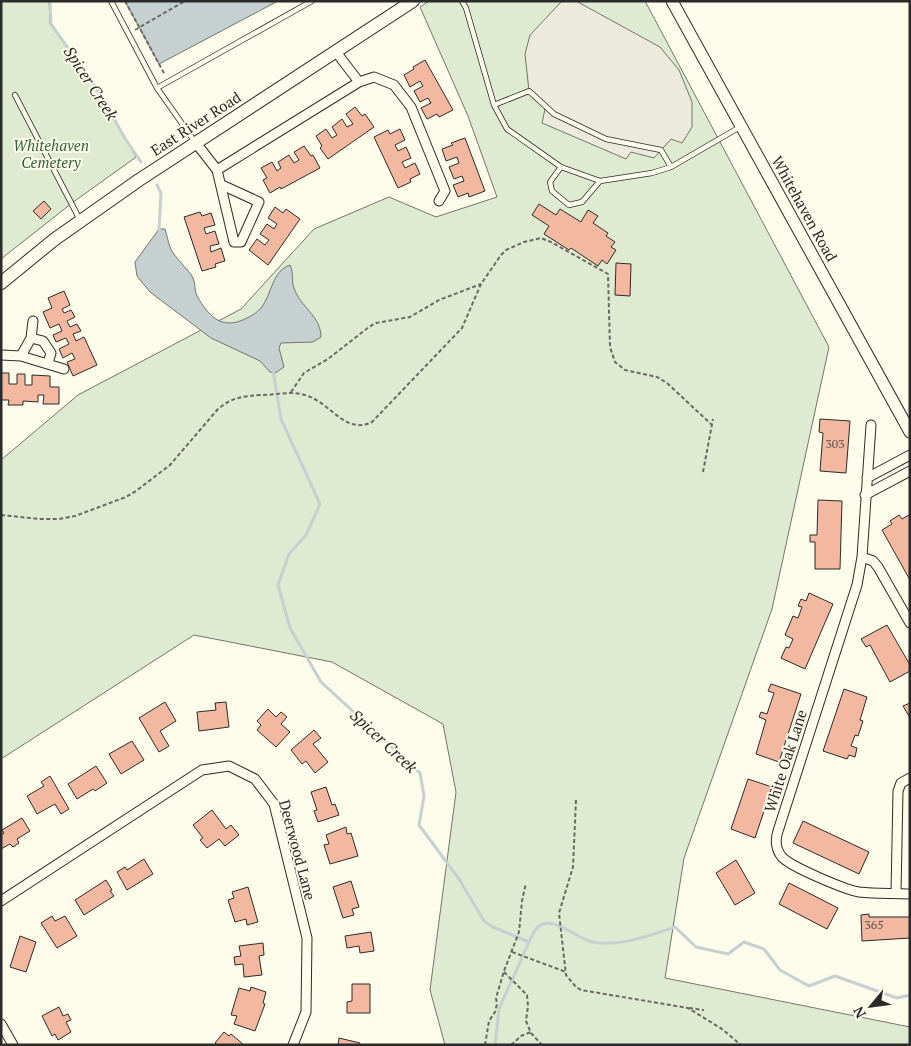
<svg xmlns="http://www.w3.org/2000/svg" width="911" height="1046" viewBox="0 0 911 1046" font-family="'PT Serif',serif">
  <rect width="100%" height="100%" fill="#fdfbea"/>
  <path fill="#deebd1" stroke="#74746e" d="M1 1H49L50 24 95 87 136 157 72 203 1 259Z
    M429 1H645L829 347 772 609 684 858 665 978 910 1027V1045H445L430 990 456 792 443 724 332 662 194 635 1 759V460L78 395 241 309 314 229 389 197 436 217 497 197 468 116 420 7Z"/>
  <path fill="#eceadb" stroke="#74746e" d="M562 1H576L660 47 679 70 692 102V127L682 143 671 139 654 158 631 152 626 159 542 123 545 109 529 91 525 54 530 35Z"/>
  <path fill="#c7d0d0" stroke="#74746e" d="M125 1H278L159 64Z
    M159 229H165C167 235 168 242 170 247 175 259 187 267 193 278 196 284 194 291 197 296 209 317 222 330 245 319 251 316 257 313 261 308 272 294 272 271 290 265 294 273 291 280 294 288 300 307 321 316 321 337L313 342 281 343 279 348 284 367 275 373 270 372 260 361 211 338 150 292 137 276 135 262Z"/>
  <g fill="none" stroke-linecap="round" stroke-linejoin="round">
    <path stroke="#c7d0d0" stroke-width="3" d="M50 1 51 24 96 87 126 140 141 162
      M157 185 161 193 159 229 160 233
      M273 370 281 419 320 504 306 535 289 554 278 585 290 628 321 682 420 773 424 796 419 825 459 879 484 921 493 927 529 942C532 936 535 927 543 924 558 919 578 939 592 942 620 947 648 936 675 927L696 947 728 954 744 942 764 949 780 970 809 986 835 976 897 998 910 995
      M495 1045 499 1009 529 942"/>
  </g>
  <path fill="#f2b8a0" stroke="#2b2b2b" d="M425 60 453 110 439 117 437 114 427 119 421 108 431 103 428 98 420 102 414 91 423 86 420 81 410 87 404 75 414 69 413 67Z
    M355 107 362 116 365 114 374 127 328 159 320 148 322 146 316 136 326 129 332 138 337 135 332 127 342 119 347 127 353 124 346 114Z
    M400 129 405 140 395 145 398 151 406 147 411 158 402 162 405 168 415 163 420 174 410 179 411 182 398 188 374 137 388 130 390 134Z
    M465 138 485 191 469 197 468 193 458 197 453 185 464 181 462 176 454 179 449 167 459 163 457 157 446 161 442 149 453 145 451 143Z
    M304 146 311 156 313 155 320 168 281 189 280 187 270 193 263 180 267 178 261 168 272 162 277 171 281 168 278 162 289 155 294 163 299 160 294 152Z
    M44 201 51 209 41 219 33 211Z
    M539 204 556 215 560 209 581 222 588 210 598 216 593 223 608 233 606 236 615 242 611 247 616 250 607 264 602 260 598 266 571 248 569 250 544 234 549 226 532 215Z
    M275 207 283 213 286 209 300 219 268 265 249 250 257 239 265 245 269 240 260 234 267 224 274 229 277 224 268 218Z
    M200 212 202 216 211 213 215 225 204 228 206 234 215 231 219 244 210 246 211 252 221 248 225 261 215 264 216 267 202 271 184 217Z
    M616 263 631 264 630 296 615 295Z
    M64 291 70 305 62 309 64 313 71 310 75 317 67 321 70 327 77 324 81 331 73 334 76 341 84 337 97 365 73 376 67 362 75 359 72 353 63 358 59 349 69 344 66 338 56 342 53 335 62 331 59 324 50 328 43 312 52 308 48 298Z
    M1 373H9V384H17V374H25V385H32V375L50 376V387H59V404H43L44 395H38V402L23 401V405H8L9 400H1Z
    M820 419 850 421 846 473 820 471 823 433 819 432Z
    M818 500 842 501 840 569H815V542H810V535H817Z
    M899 515 902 519 909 515 910 517V580L882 530 892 524 890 521Z
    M809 593 833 604 805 669 781 658 786 647 789 648 793 639 785 635 793 616 798 618 802 607 798 606 801 599 806 601Z
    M887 625 910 665V671L890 682 870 645 866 647 861 639Z
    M771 684 801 694 779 762 756 754 766 720 759 717 761 712 767 714 774 693 768 691Z
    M844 689 867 697 860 720 863 721 858 736 855 735 851 746 857 748 855 757 849 755 847 759 823 751Z
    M165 702 176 721 160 731 169 746 159 752 139 718Z
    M226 702 229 727 199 731 197 712 216 710 215 703Z
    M910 703V718L903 706Z
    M268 709 276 717 281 712 287 717 281 724 290 732 276 747 257 730 261 725 257 721Z
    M314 730 321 738 313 744 328 762 315 773 306 761 302 764 291 750Z
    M132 741 144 760 121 774 109 754Z
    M96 766 107 783 95 791 93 789 77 799 68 784Z
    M50 776 69 809 61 814 55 804 37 814 27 796 44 786 41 782Z
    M748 779 772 787 755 838 731 829Z
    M326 787 332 805 335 804 339 815 318 822 314 811 317 810 311 792Z
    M212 810 226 829 231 825 239 835 225 846 219 839 207 848 200 840 203 838 193 825Z
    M22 818 30 831 17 839 19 843 13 847 10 844 1 849V835L4 833 2 830Z
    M803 821 869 852 859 874 793 843Z
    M346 827 347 834 351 833 358 856 330 864 324 845 329 844 326 835Z
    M144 859 153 874 127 890 117 872 125 867 127 870Z
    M736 860 755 893 735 905 716 873Z
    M106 880 112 890 110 891 114 896 84 915 75 900Z
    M351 881 359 907 352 909 354 915 343 918 333 887Z
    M789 883 838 908 827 929 779 904Z
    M248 887 258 922 247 925 246 919 235 922 228 900 234 898 232 892Z
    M869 914V917H910V938L862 941 861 915Z
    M52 916 55 921 65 916 77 936 57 948 41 923Z
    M371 932 374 951 360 953 359 946 347 948 345 936Z
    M20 936 36 942 26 972 10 967Z
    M263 943 264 955 259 956 262 975 244 977 243 964 235 965 234 957 241 956 239 946Z
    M352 984H370V1013H347V1002L352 1001Z
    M251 987 266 992 263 1003 265 1004 255 1031 234 1024 237 1016 231 1015 239 988 250 991Z
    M59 1007 63 1016 68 1014 71 1020 66 1022 71 1032 58 1040 55 1034 52 1036 42 1016Z
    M224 1032 229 1036 231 1034 244 1045H218L215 1043Z
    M339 1038 360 1043 359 1045H338Z"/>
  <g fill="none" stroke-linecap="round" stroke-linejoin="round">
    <g stroke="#2b2b2b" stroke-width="6">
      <path id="service" d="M111 1 157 88
        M462 1 466 8 494 105 507 129 561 167 600 181 652 173 671 167 740 127
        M15 95 80 220
        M494 105 529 91 554 114 606 139 661 150 671 167
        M195 142 157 88 312 1
        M561 167 550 182 552 191 569 205 582 202 600 181"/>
    </g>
    <g stroke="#2b2b2b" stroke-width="11">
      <path id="minor" d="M336 52 359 82
        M196 143 217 170 234 242H241L259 202 222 185
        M217 170 359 82 374 77 394 85 411 107 445 191 439 201
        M31 338 43 341 51 353 48 363
        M1 355 21 356 64 369
        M21 356 31 338 33 321
        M871 425 862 557 857 585 778 831C775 840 776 850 782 857 791 867 846 890 859 892 876 894 893 893 910 894
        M867 478 910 455
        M865 495 910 471
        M862 557 873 561 878 567 910 623
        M896 893 898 791 901 783 910 778
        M1 901 202 770 229 766 255 779 274 804 307 938 306 1012 293 1045
        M1 1024 13 1045"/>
    </g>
    <g stroke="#2b2b2b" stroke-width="13">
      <path id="tertiary" d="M672 1 910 432"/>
    </g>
    <g stroke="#2b2b2b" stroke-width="14">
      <path id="secondary" d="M1 283 55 239 139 180 413 1"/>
    </g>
    <path stroke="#6a6964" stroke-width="2" stroke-dasharray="4 2.5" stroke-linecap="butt" d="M125 1 165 75
      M135 30 185 1
      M291 392 304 373 328 359 369 327 376 323 410 317 439 300 481 284
      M703 472 713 419
      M1 515 40 519H59L75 516 126 497 136 491 170 465 218 409C232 397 244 396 262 395 277 395 292 390 308 396 331 404 346 435 372 422L462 328 481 284 501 255 506 250 524 242 541 238 551 242 608 274 610 347 615 362 625 370 657 377 667 383 712 425
      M576 800 573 867 559 913 566 975 576 987 581 990 688 1008 722 1029 741 1045
      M512 952 566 972
      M504 972 527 995 528 1006 526 1021 531 1033 542 1045
      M689 1008 704 1010
      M485 1045 489 1021 495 1012 497 1004 496 998 504 971 519 932 522 901 526 883
      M511 1045 521 1036 531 1032"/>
    <use href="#service" stroke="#fdfbea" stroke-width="4.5"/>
    <use href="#minor" stroke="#fdfbea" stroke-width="9"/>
    <use href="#tertiary" stroke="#fdfbea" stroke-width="11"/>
    <use href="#secondary" stroke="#fdfbea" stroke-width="12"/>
  </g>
  <g text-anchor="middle" stroke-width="4" stroke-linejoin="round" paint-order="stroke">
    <g font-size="12" fill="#5d4e48">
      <text x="835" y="448">303</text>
      <text x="874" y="929">365</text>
    </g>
    <g font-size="15" fill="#2b2b2b" stroke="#fdfbea">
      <text transform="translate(196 124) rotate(-33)" y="5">East River Road</text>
      <text transform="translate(804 209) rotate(61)" y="5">Whitehaven Road</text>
      <text transform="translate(786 761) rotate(-72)" y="5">White Oak Lane</text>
      <text transform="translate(297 850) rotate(75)" y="5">Deerwood Lane</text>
    </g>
    <g font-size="15" font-style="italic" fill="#34623c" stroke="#fdfbea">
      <text x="51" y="151">Whitehaven<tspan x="51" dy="17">Cemetery</tspan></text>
    </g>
    <g font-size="16" font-style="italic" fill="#2b2b2b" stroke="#fdfbea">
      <text transform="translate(91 83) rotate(57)" y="6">Spicer Creek</text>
      <text transform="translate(384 741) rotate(43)" y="6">Spicer Creek</text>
    </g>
  </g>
  <rect width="911" height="1046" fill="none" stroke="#2b2b2b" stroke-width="5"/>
  <g transform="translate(871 1006) rotate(241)" stroke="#fdfbea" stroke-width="4" paint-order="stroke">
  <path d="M0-4L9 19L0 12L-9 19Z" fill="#2b2b2b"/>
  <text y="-8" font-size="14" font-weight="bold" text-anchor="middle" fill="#2b2b2b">N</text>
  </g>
</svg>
